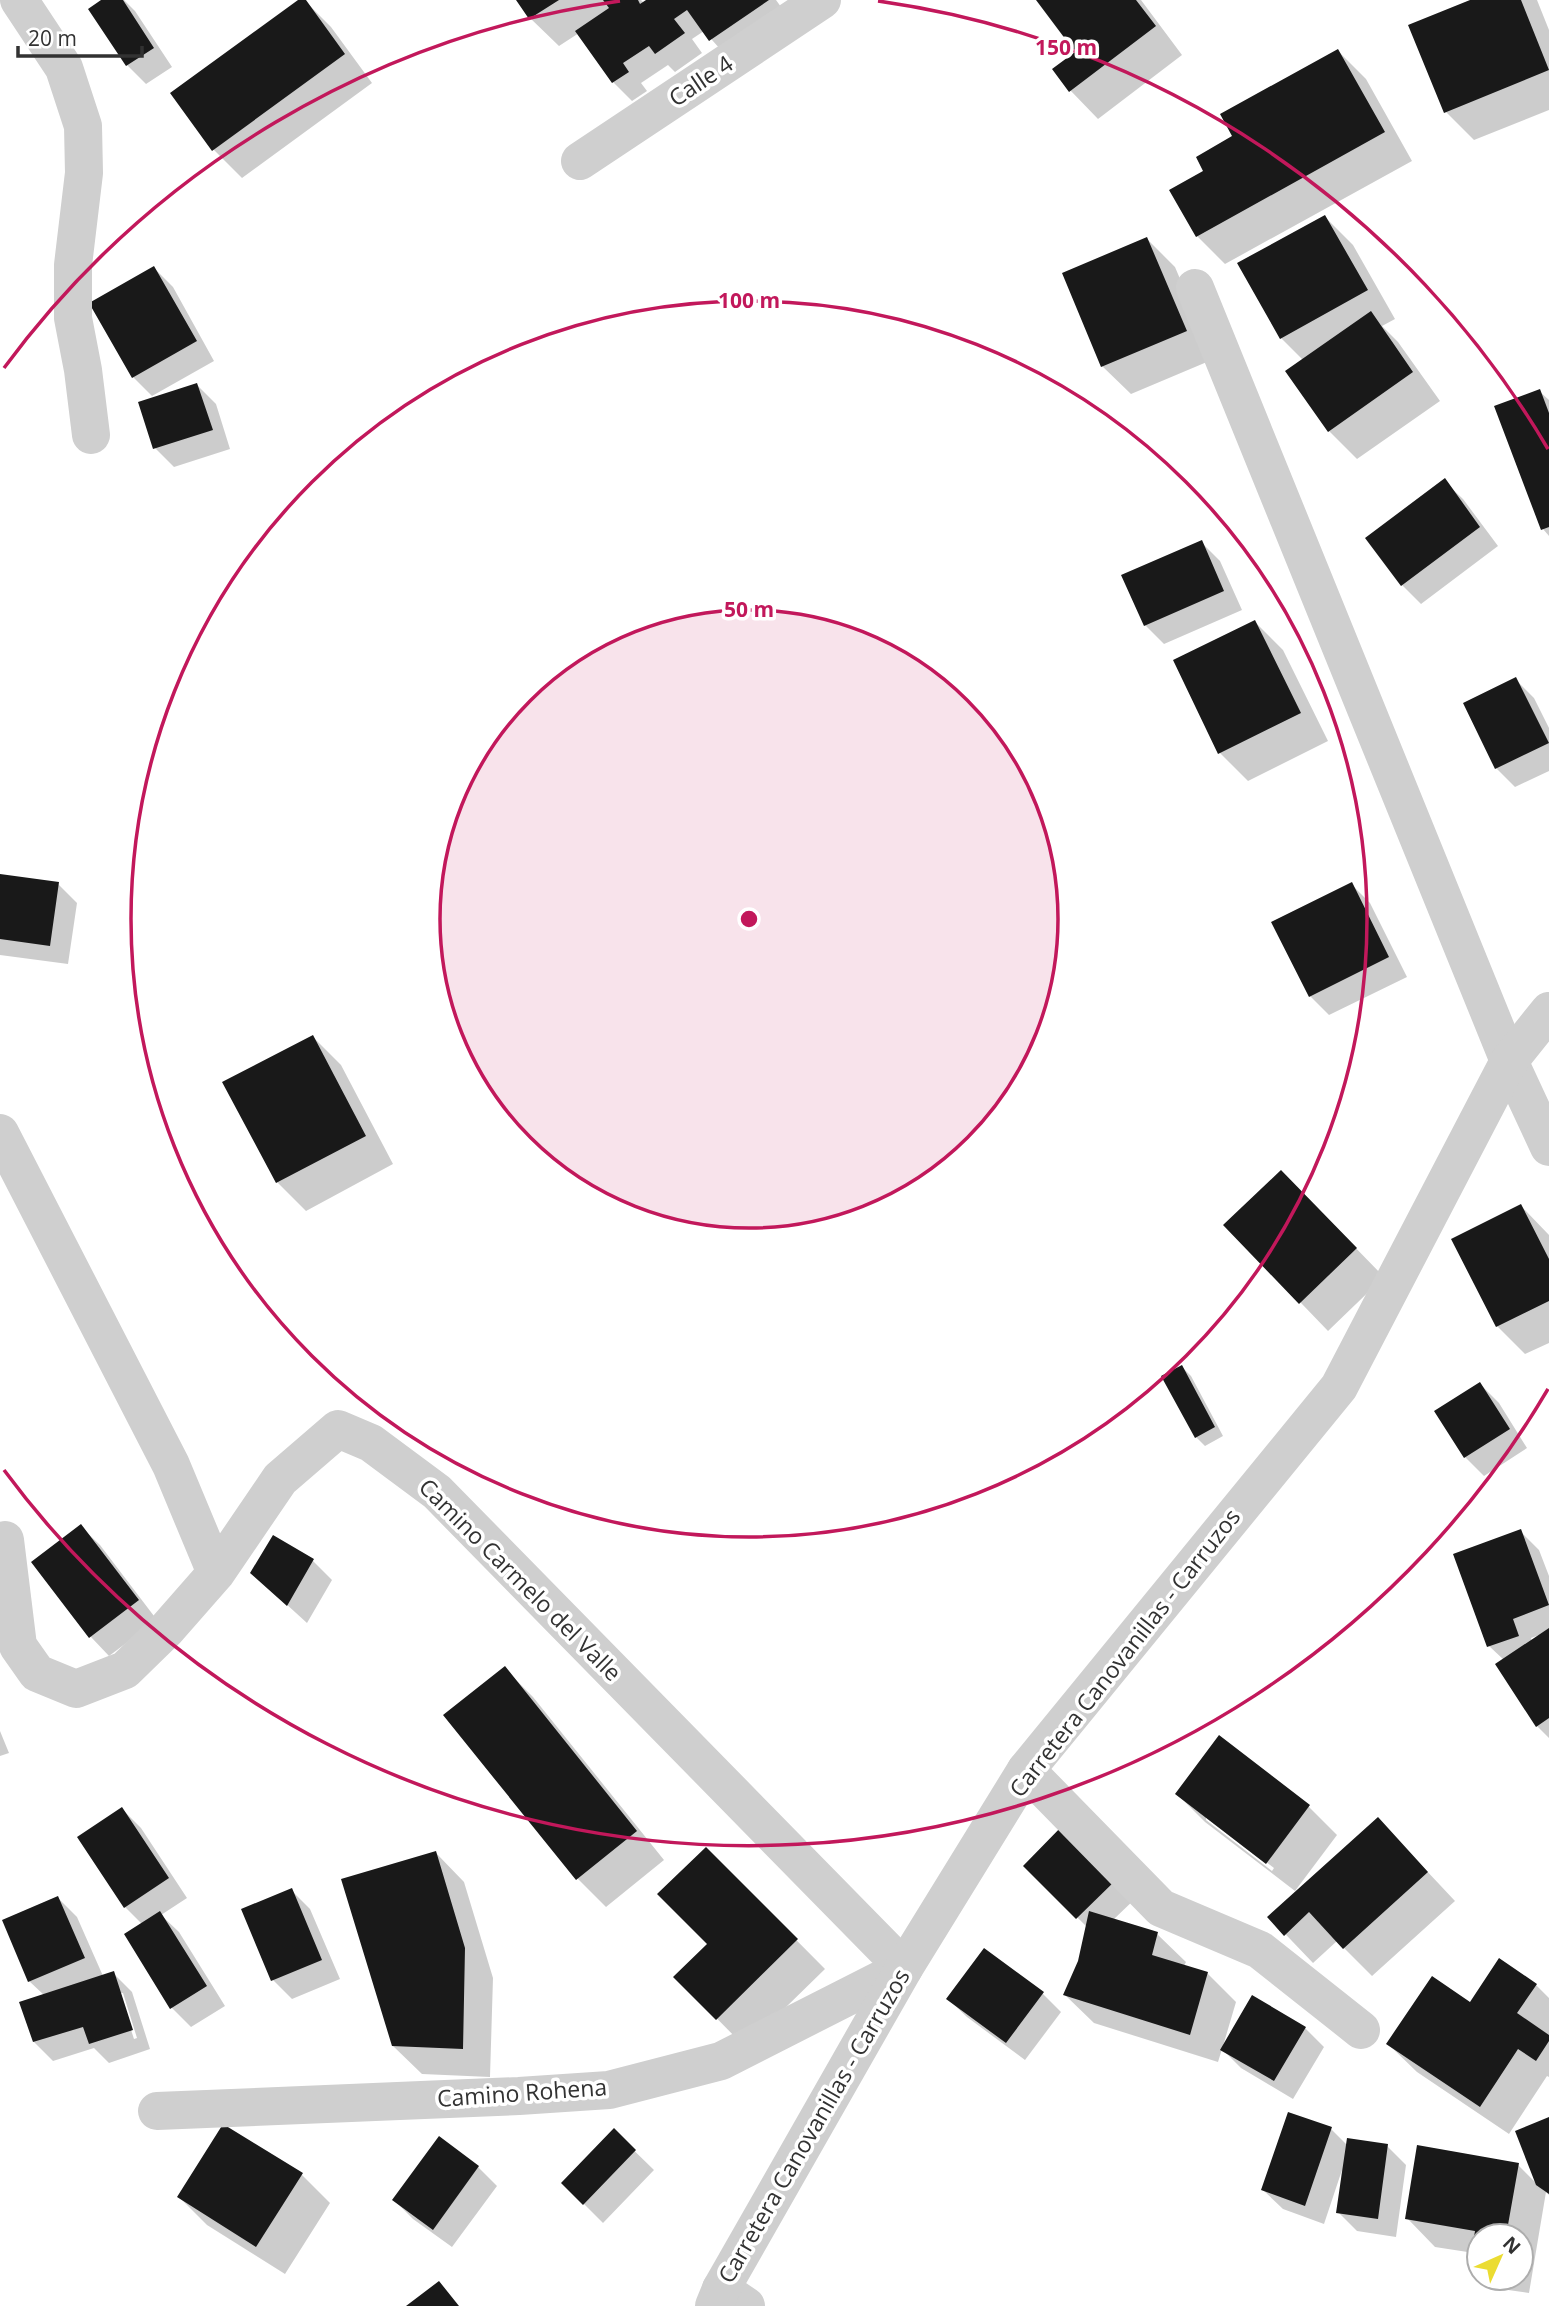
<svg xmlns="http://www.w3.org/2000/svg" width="1549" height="2306" viewBox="0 0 1549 2306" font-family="'Open Sans',sans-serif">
  <rect width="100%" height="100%" fill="#fff"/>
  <path fill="#0003" fill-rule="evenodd" d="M104 0H124L135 11 172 67 146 84 127 65Z
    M301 0H304L331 27 372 83 242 178 214 150 172 93Z
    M518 0H641L644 3 649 0H776L789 18 729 59 704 31 692 39 702 53 675 72 668 65 641 83 647 91 632 101 613 82 579 33 559 46 530 18Z
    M1038 0H1141L1182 55 1098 119 1070 90 1077 53Z
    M1474 0H1537L1549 30V110L1474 140 1446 112Z
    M1338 51 1366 79 1412 161 1225 264 1197 236 1206 172 1235 136Z
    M1325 217 1353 245 1395 319 1382 326 1398 342 1440 401 1357 459 1329 431 1303 360 1281 338Z
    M1147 239 1175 267 1214 359 1131 394 1102 366Z
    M154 268 173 287 214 361 152 396 133 377Z
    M197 385 216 404 230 449 174 467 155 448Z
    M1539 391 1549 400V536L1543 529Z
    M1444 481 1463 499 1498 546 1421 604 1402 585Z
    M1201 542 1220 561 1242 610 1164 644 1145 625Z
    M1255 622 1283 650 1328 741 1248 781 1220 753Z
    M1515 679 1534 698 1549 728V771L1515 787 1496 768 1465 704Z
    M0 875 58 884 77 903 68 964 0 955Z
    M1351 884 1370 903 1407 977 1329 1015 1310 996Z
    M313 1037 341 1065 393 1164 306 1211 277 1182 224 1083Z
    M1309 1200 1384 1277 1328 1331 1226 1225Z
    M1521 1206 1549 1235V1343L1525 1354 1497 1326Z
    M1182 1367 1191 1376 1223 1436 1205 1446 1196 1437Z
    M1480 1384 1499 1403 1527 1448 1484 1476 1465 1457Z
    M81 1527 100 1545 157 1620 109 1656 91 1637Z
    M1520 1531 1539 1550 1549 1576V1738L1537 1726 1504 1660 1489 1646ZM1542 1634 1532 1642 1531 1638Z
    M274 1538 313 1561 332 1580 307 1623 252 1573Z
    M505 1669 533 1697 664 1860 606 1907 578 1879 446 1715Z
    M0 1731 9 1753 0 1756Z
    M1177 1794 1308 1806 1337 1835 1295 1891 1205 1822ZM1206 1816 1274 1868 1272 1871 1206 1820Z
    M122 1809 141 1828 187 1898 161 1915 179 1932 225 2006 191 2027 172 2008 126 1935 142 1924 125 1907Z
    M1378 1819 1455 1901 1372 1976 1337 1941 1313 1963 1269 1917Z
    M1065 1826 1137 1897 1113 1920 1157 1934 1186 1962 1184 1966 1207 1973 1236 2002 1223 2046 1305 2028 1324 2047 1293 2099 1241 2068 1222 2049 1218 2062 1094 2023 1065 1995 1080 1961 1087 1927 1025 1866Z
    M706 1849 825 1969 745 2047 676 1977 710 1944Z
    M436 1853 464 1882 493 1978 490 2077 422 2074 393 2046Z
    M291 1890 310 1909 340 1979 292 1999 273 1980Z
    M58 1898 77 1917 103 1976 113 1973 132 1992 150 2049 109 2063 94 2048 53 2061 34 2042 44 1995 29 1981ZM119 1993H123L137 2038 134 2039Z
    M1536 1985 1549 1998V2077L1547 2076 1509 2134 1417 2072 1388 2044 1471 2004Z
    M1042 1993 1061 2012 1025 2060 967 2017 948 1999Z
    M1549 2119V2195L1546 2192 1529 2293 1501 2289 1490 2278H1521V2236H1479V2267L1472 2260 1474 2253 1435 2247 1407 2218 1518 2165 1539 2186Z
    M1331 2129 1347 2145 1387 2146 1406 2165 1396 2237 1357 2231 1338 2212 1342 2170 1324 2224 1283 2209 1263 2190Z
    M614 2131 654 2170 603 2223 563 2183Z
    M478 2167 497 2186 452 2247 413 2219 394 2200Z
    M302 2175 330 2203 285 2274 207 2225 179 2197Z"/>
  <path fill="#191919" d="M101 0H123L154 48 126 66 88 9Z
    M298 0H306L345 54 212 151 170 93Z
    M516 0H559L529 19Z
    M603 0H638L640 4 646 0H769L709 41 687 10 674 19 685 33 655 54 649 46 623 63 629 72 612 83 575 31 609 8Z
    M1036 0H1136L1156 26 1069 92 1052 69 1075 52Z
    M1470 0H1521L1549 70 1444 113 1408 25Z
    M1338 49 1385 132 1196 237 1169 190 1203 171 1196 157 1232 136 1220 114Z
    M1325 215 1368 290 1280 339 1237 263Z
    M1147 237 1187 331 1101 367 1062 273Z
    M154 266 197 341 132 378 89 303Z
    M1371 311 1413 372 1328 432 1285 371Z
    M197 383 213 430 153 449 138 402Z
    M1540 389 1549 413V527L1541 530 1494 406Z
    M1445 478 1480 527 1401 586 1365 538Z
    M1202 540 1224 591 1144 626 1121 575Z
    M1255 620 1301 713 1218 754 1173 660Z
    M1516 677 1549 743 1495 769 1463 703Z
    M0 874 59 882 50 946 0 939Z
    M1352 882 1389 957 1309 997 1271 922Z
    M313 1035 366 1136 276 1183 222 1082Z
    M1281 1170 1357 1248 1299 1304 1223 1225Z
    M1521 1204 1549 1259V1301L1496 1327 1451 1239Z
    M1182 1365 1215 1427 1195 1438 1161 1376Z
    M1480 1382 1510 1429 1464 1458 1434 1411Z
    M81 1524 139 1600 89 1638 31 1562Z
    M1521 1529 1549 1605 1513 1619 1519 1636 1487 1647 1453 1554Z
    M273 1535 314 1559 287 1606 250 1573Z
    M1549 1628V1718L1536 1727 1495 1664Z
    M505 1666 637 1831 576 1880 443 1715Z
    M1219 1735 1310 1805 1266 1864 1175 1794Z
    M122 1807 169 1878 124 1908 77 1837Z
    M1378 1817 1428 1872 1343 1949 1309 1912 1284 1936 1267 1917Z
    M1065 1823 1119 1877 1076 1919 1023 1866Z
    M706 1847 798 1939 716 2020 673 1977 707 1944 657 1894Z
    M436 1851 465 1948 463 2049 392 2046 341 1879Z
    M292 1888 322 1960 271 1981 241 1909Z
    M58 1896 85 1958 28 1982 2 1920Z
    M160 1911 207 1986 170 2009 124 1934Z
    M1089 1911 1158 1932 1152 1955 1208 1972 1190 2035 1063 1995 1078 1961Z
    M984 1948 1044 1992 1006 2043 946 1999Z
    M1499 1958 1537 1984 1517 2013 1549 2035V2041L1536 2061 1518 2049 1480 2107 1386 2044 1432 1976 1470 2002Z
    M114 1971 133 2030 89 2044 83 2027 33 2042 19 2002Z
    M1252 1995 1306 2027 1274 2081 1220 2050Z
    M1288 2112 1332 2127 1305 2206 1261 2190Z
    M1549 2117V2194L1536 2185 1515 2131Z
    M223 2124 303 2173 256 2247 177 2197Z
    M614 2128 636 2150 583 2205 561 2183Z
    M439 2136 479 2166 433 2230 392 2200Z
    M1347 2138 1388 2144 1378 2219 1336 2213Z
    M1417 2145 1519 2163 1506 2236H1479V2262L1470 2261 1475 2231 1405 2219Z
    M439 2281 459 2306H406Z"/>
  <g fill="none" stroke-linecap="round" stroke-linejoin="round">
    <path stroke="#cfcfcf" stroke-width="38" d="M19 0 64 68 83 126 84 173 73 265V318L83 370 91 435
      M580 161 822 0
      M1195 288 1509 1061 1549 1147
      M0 1133 171 1465 216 1573
      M5 1540 18 1646 37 1673 76 1689 125 1670 166 1630 216 1573 280 1479 338 1429 371 1443 437 1492 904 1968 721 2061 609 2090 519 2096 157 2111
      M1026 1770 1161 1908 1260 1950 1361 2030
      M721 2289 746 2306"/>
    <path stroke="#cfcfcf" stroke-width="38" d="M714 2306 721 2289 904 1968 1026 1770 1339 1387 1509 1061 1549 1011"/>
  </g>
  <circle cx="749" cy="919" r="309" fill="#c2185b" fill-opacity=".12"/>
  <g fill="none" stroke="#c2185b" stroke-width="3.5">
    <circle cx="749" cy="919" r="309"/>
    <circle cx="749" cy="919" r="618"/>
    <path d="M1548 1389A927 927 0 0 1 4 1470M4 368A927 927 0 0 1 620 1M878 1A927 927 0 0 1 1548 449"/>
  </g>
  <g text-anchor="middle" stroke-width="7" stroke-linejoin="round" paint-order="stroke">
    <g font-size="23" fill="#323232" stroke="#fff">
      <text transform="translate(701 81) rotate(-34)" y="8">Calle 4</text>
      <text transform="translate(520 1580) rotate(45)" y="8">Camino Carmelo del Valle</text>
      <text transform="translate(1125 1653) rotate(-52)" y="8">Carretera Canovanillas - Carruzos</text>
      <text transform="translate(522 2093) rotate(-4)" y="8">Camino Rohena</text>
      <text transform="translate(814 2126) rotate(-60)" y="8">Carretera Canovanillas - Carruzos</text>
    </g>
  </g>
  <circle cx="749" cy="919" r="10" fill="#c2185b" stroke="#fff" stroke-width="3.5"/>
  <g font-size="21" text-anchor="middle" font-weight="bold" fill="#c2185b" stroke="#fff" stroke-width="7" stroke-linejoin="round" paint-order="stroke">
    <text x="1066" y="55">150 m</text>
    <text x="749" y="308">100 m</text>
    <text x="749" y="617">50 m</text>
  </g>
  <g transform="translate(1500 2257) rotate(45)"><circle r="33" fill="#ffffff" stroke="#adadad" stroke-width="2"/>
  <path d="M0-5L12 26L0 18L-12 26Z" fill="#ebdc32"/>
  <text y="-10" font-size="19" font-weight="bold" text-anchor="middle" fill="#323232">N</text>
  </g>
  <path d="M18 46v10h124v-10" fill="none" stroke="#323232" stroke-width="3.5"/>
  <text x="28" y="46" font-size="21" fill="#323232" stroke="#ffffff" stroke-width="5" paint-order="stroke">20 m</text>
</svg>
